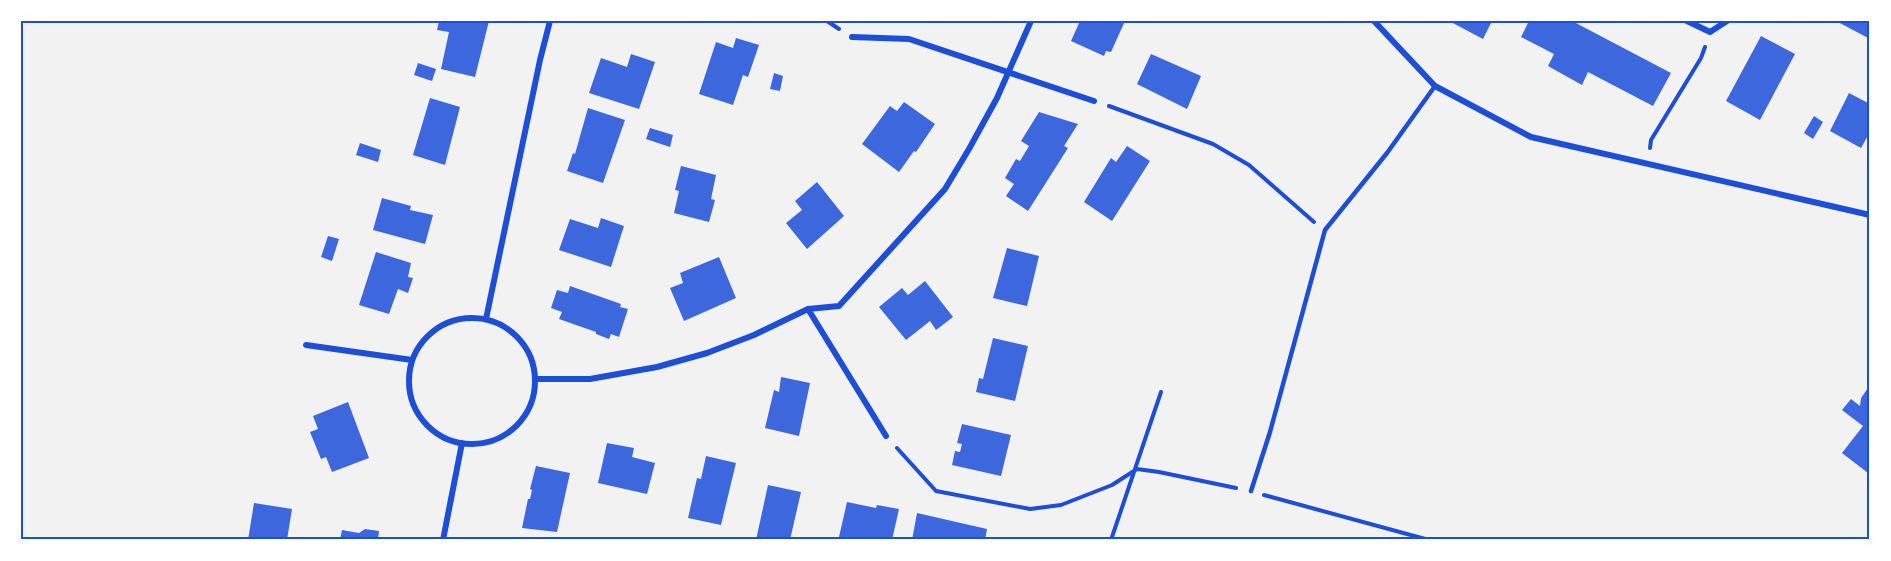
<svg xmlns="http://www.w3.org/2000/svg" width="1891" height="561" viewBox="0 0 1891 561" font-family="'Sofia Sans Condensed',sans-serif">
  <rect width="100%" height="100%" fill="#f2f2f2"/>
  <path fill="#3d67dc" d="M439 21H489L475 77 441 69 449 32 437 30Z
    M1080 21H1125L1111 52 1106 51 1104 56 1071 41Z
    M1449 21H1492L1483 39Z
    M1529 21H1572L1671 73 1653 106 1588 72 1582 85 1548 66 1554 54 1521 37Z
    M1836 21H1870V39Z
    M1761 36 1795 54 1760 120 1726 101Z
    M736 38 759 45 748 77 743 75 733 105 699 94 716 42 733 48Z
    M631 54 655 62 639 109 589 93 601 58 627 67Z
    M1151 54 1201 76 1187 109 1137 84Z
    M418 63 436 69 432 81 414 75Z
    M774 73 783 76 780 91 770 89Z
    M1849 93 1870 104V132L1861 148 1830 131Z
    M430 98 460 107 445 165 413 155Z
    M904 102 935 124 916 152 914 151 899 172 862 144 890 106 897 111Z
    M588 108 625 120 603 183 567 171 573 153 575 154Z
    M1039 112 1078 124 1064 146 1068 148 1028 211 1006 196 1014 184 1005 178 1016 159 1020 161 1029 146 1021 141Z
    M1814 116 1823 122 1813 139 1804 133Z
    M650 128 673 135 670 147 646 139Z
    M360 143 381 150 378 162 356 155Z
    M1127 146 1150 161 1112 221 1084 202 1111 158 1116 162Z
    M681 166 716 175 711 199 715 200 709 222 674 213 679 191 675 190Z
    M817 182 844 216 807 249 786 223 802 210 795 201Z
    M382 198 411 206 410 210 433 215 425 244 373 230Z
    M601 218 624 226 611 267 559 250 570 219 598 228Z
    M328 236 339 239 332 261 321 257Z
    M1007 248 1039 256 1027 306 993 298Z
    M376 252 411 263 408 277 413 278 408 293 398 289 389 314 359 305Z
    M719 257 736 298 684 321 670 288 683 283 680 273Z
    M925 281 953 317 936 330 930 321 906 340 879 307 902 288 908 295Z
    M570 286 621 304 620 307 628 309 619 337 611 334 609 339 596 334V332L559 319 562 312 551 308 557 290 568 293Z
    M993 338 1028 346 1015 401 976 392 979 378 983 379Z
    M781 377 810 383 799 436 765 428 774 390 779 392Z
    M1870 385V471L1868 473 1842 453 1863 426 1842 410 1851 399 1860 406 1861 398Z
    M348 402 369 458 332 472 326 457 321 459 310 432 318 429 313 416Z
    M962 424 1011 435 1001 476 952 465 955 451 960 452 962 444 957 443Z
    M607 443 634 448 632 457 655 463 647 494 598 483Z
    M706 456 736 463 721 525 688 518 697 478 701 479Z
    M536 466 570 473 557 532 522 528 528 499H530L532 490 530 489Z
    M768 485 801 492 790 540H756Z
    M847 502 876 508 877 505 899 509 892 540H856L839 537Z
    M254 503 292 509 287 540H248Z
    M917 513 987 529 985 540H912Z
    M365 529 379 531 378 540H340L342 530 359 533Z"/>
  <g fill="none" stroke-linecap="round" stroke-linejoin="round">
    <path stroke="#1d4ed8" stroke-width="4" d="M827 21 839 29
      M1109 106 1213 144 1249 165 1314 222
      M1650 148 1651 140 1701 58 1705 47
      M897 448 936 491 1030 509 1061 505 1112 485 1137 469 1159 472 1236 488
      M1264 495 1429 540
      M1111 540 1161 392"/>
    <path stroke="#1d4ed8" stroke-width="4.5" d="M1251 491 1270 432 1325 230 1387 153 1435 86"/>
    <path stroke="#1d4ed8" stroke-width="6" d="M1374 21 1435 86 1531 137 1870 215
      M1687 21 1710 32 1727 21
      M852 37 909 39 1094 101
      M808 309 886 436
      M409 381a63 63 0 1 1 126 0a63 63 0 1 1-126 0Z
      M486 319 540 60 550 21
      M306 345 412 360
      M536 379H590L657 367 707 353 754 335 808 309 839 306 945 189 969 149 997 98 1031 21
      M443 540 462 443"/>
  </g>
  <rect width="1891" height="561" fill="none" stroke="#ffffff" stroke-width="45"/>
  <rect x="22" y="22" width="1846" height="516" fill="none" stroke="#1d4ed8" stroke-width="2"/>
</svg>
